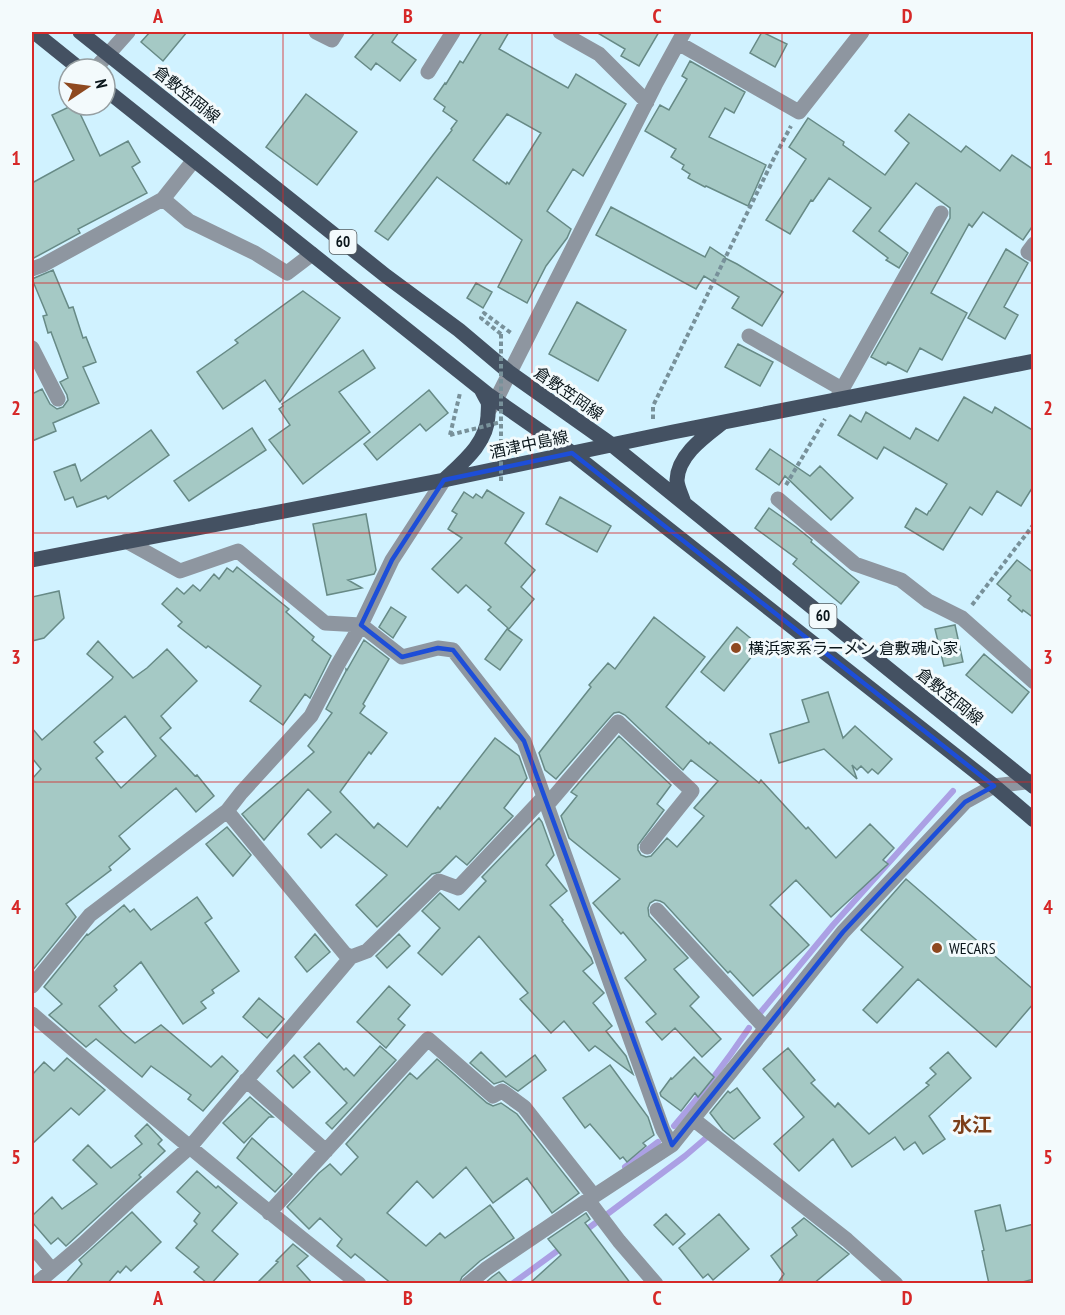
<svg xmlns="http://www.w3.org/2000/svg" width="1065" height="1315" viewBox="0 0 1065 1315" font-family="'PT Sans Narrow','Noto Sans JP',sans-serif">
  <rect width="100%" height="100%" fill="#d0f2ff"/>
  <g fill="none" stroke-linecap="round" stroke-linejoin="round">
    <path stroke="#aba0e4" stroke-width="6" d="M760 1013 833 925 953 791
      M674 1126C701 1095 726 1062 749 1028
      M625 1167 658 1142
      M582 1233 685 1156 706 1138
      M512 1284 564 1246"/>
  </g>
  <path fill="#a5c9c5" stroke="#678a86" stroke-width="1.5" fill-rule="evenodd" d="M150 32H187L163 61 141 42Z
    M375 32H399L392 42 416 60 400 81 376 63 371 70 355 57Z
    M482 32H509L499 49 568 88 576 74 626 104 583 176 573 169 547 211 571 229 567 238 546 266 527 303 498 287 522 240 437 177 388 240 375 231 452 130 451 129 457 121 443 111 445 107 434 99 445 83 446 84 460 61 463 63ZM507 114 541 133 509 184 507 182 506 184 473 160Z
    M596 32H659L639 66 621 56 625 49Z
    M762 32 787 44 775 67 750 53Z
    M690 61 745 92 734 113 725 108 709 137 766 165 748 206 706 186 705 187 688 178 690 174 682 169 684 165 671 157 676 149 645 131 660 105 669 110 687 79 682 76Z
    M306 94 357 132 317 185 266 147Z
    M73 105H76L100 156 128 141 140 162 132 167 147 193 78 229 80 233 32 259V183L74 160 52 115Z
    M909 114 961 152 966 146 1000 171 1012 155 1034 170V224L1023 240 983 212 972 227 969 224 931 293 967 313 942 360 920 348 907 372 888 362 886 365 871 357 950 218V208L916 183 879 231 908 253 899 268 886 260 888 258 853 231 871 208 829 178 813 201 811 200 790 234 766 220 806 159 789 147 808 118 844 142 843 145 885 175 909 143 895 131Z
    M611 207 705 257 710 247 725 257V258L737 264 783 292 762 326 732 308 739 297 704 276 696 289 596 235Z
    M1006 249 1028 263 1004 307 1018 315 1005 339 968 318Z
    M53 270 69 308 73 307 83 338 86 337 96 362 83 367 99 403 53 423 56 431 32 441V394L42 389 50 404 57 409 63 407 68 400 67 395 60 382 68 378 51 332 48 333 43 316 47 315 32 279Z
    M476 283 492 292 483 308 467 298Z
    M303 291 340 318 280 402 265 380 223 409 197 372 238 343 235 340Z
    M577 302 626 330 598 381 549 354Z
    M738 344 773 362 760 386 725 367Z
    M363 350 375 368 339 392 370 432 303 484 269 440 290 425 279 409 283 406 282 404Z
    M429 390 448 413 426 431 420 424 377 460 364 444Z
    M964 397 992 413 995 407 1034 431V485L1021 506 997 491 982 515 970 507 943 550 905 527 916 508 927 515 929 511H930L947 484 884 447 877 459 838 435 850 415 861 422 866 412 910 439 916 428 938 441Z
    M252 428 266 450 189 501 174 481Z
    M151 430 169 455 108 499 106 496 77 507 73 497 65 500 54 472 75 464 81 481Z
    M770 449 810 476 820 466 853 498 831 520 785 476 779 485 756 469Z
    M487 490 524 513 505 543 535 570 521 587 534 599 509 629 488 610 491 607 466 585 458 593 432 569 462 538 448 529 457 514 452 511 464 492 473 498 476 494 482 498Z
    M560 497 611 526 597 552 546 524Z
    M769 508 796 527 812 540 811 542 859 582 841 604 793 564 797 559 755 528Z
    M366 514 376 570 374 574 348 580 362 588 327 595 313 524Z
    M1017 560 1034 573V618L1023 610 1022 612 1008 600 1011 596 997 584Z
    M237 567 289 609 286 612 314 637 312 640 331 656 310 698 305 694 283 725 250 701 261 686 208 646 206 648 178 626 182 622 162 604 177 588 184 594 193 585 200 591 214 574 219 579 227 568 233 572Z
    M59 591 64 618 44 638 32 641V597Z
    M391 607 406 617 393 638 379 627Z
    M654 617 705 657 666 707 709 744 710 742 759 783 761 780 806 829 808 827 836 858 870 824 894 848 883 860 888 864 831 917 796 880 770 905 809 945 753 996 730 971 728 973 664 903 660 901 655 900 650 903 648 908 649 916 688 958 674 969 699 997 690 1006 721 1039 702 1057 675 1028 662 1040 646 1022 656 1014 625 978 646 960 623 932 621 934 593 903 620 879 569 838 561 816 577 796 571 792 619 736 671 785 657 804 664 810 638 845V850L641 855 646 857 651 856 667 838 677 847 704 816 694 808 718 781 691 760 683 770 625 715 619 712 614 713 611 716 556 779 545 770 539 753 591 687 589 685 608 663 615 669Z
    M955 625 963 662 944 666 935 629Z
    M737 627 760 646 724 691 701 672Z
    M507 629 522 640 500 670 485 659Z
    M364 640 389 659 363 704 365 706 360 713 387 733 371 754 369 752 340 792 374 828 378 823 407 847 438 807 440 809 495 738 519 756 527 778 504 808 513 816 467 865 456 856 440 872 432 874 377 927 356 905 387 875 336 834 321 848 308 834 331 812 308 789 264 840 242 814 314 752 308 746 332 713 326 709 346 671V669L347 670Z
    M98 641 133 678 147 668 167 649 197 681 161 716 171 728 160 738 195 776 197 775 214 796 196 812 176 788 119 836 130 849 109 867 111 870 66 904 76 917 32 971V779L41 769 32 758V728L42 740 112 679 113 677 87 654ZM125 716 156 756 121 788 96 758 103 752 94 742Z
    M984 654 1029 692 1012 713 966 675Z
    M828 692 843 738 855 726 892 759 878 774 872 769 868 773 861 766 857 770 852 765 857 779 824 749 779 763 770 734 809 722 802 700Z
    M539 818 542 822 554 855 546 865 567 891 550 905 563 920 562 921 591 958 593 963 583 971 604 993 593 1003 612 1026 606 1031 626 1056 633 1074 595 1046 589 1051 564 1021 551 1033 520 999 528 993 479 936 442 975 418 953 440 928 422 911 440 893 459 910 486 881 482 877Z
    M227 827 251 855 233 876 206 844Z
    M906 879 1034 990V1003L996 1047 918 979 877 1023 863 1010 903 967 861 930Z
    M197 897 212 918 205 923 239 971 212 990 214 993 201 1002 206 1008 183 1024 141 962 114 986 117 990 99 1006 122 1032 135 1043 161 1025 211 1067 222 1056 238 1071 203 1111 188 1099 191 1095 151 1066 142 1077 96 1039 86 1047 49 1015 62 1004 44 987 87 934 88 935 124 905 130 912 134 909 151 930Z
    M315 934 330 952 307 972 295 957Z
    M399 934 410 946 387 968 376 956Z
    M389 986 410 1005 398 1019 405 1025 386 1048 357 1022Z
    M259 998 284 1019 267 1038 243 1017Z
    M319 1043 344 1070 346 1068 354 1076 380 1046 396 1060 332 1129 326 1123 347 1103 304 1057Z
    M788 1048 815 1080 811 1083 835 1107 838 1103 869 1134 929 1085 926 1083 936 1074 930 1068 948 1052 971 1078 929 1116 945 1139 923 1154 915 1142 904 1150 895 1137 852 1167 833 1139 799 1171 774 1144 804 1117 763 1069Z
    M481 1052 506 1077 535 1055 546 1070 518 1091 503 1081 494 1084 470 1063Z
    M294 1055 310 1072 293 1088 277 1071Z
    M694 1057 714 1077 698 1097 695 1093 681 1111 661 1096 660 1093 671 1078 672 1079Z
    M67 1058 105 1090 79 1115 71 1108 32 1144V1075L44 1062 54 1071Z
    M437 1059 487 1103 493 1106 501 1103 517 1114 579 1193 552 1213 527 1178 493 1203 466 1167 433 1198 417 1181 387 1213 426 1246 440 1233 445 1238 490 1205 514 1238 480 1261 462 1277 459 1284H392L355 1254 351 1258 337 1246 342 1239 320 1218 309 1229 287 1207 319 1173 330 1164 341 1175 358 1157 346 1144 410 1073 417 1079Z
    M610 1065 648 1117 654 1135 643 1143 646 1146 627 1162 623 1157 620 1159 590 1124 585 1128 563 1098Z
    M737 1088 760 1118 734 1139 723 1130 710 1113 728 1091 730 1093Z
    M250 1097 273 1117H269L244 1143 223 1123Z
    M147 1124 162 1140 158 1144 165 1151 139 1175 141 1177 66 1246 58 1238 51 1244 32 1222V1216L52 1197 62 1209 97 1184 73 1160 88 1145 111 1168 142 1144 135 1136Z
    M252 1138 292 1174 275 1192 237 1158Z
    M197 1171 216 1188 218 1186 237 1203 212 1231 238 1254 211 1284H208L194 1272 199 1267 176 1248 197 1224 194 1221 200 1213 177 1192Z
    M1000 1205 1006 1231 1034 1224V1279L1015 1284H989L982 1251 984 1250 975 1211Z
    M132 1212 161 1242 131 1271 126 1266 120 1273 118 1271 107 1284H65L82 1264 79 1260Z
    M586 1213 590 1219 585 1223 631 1284H529L561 1255 548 1239Z
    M666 1214 685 1234 673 1245 654 1225Z
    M719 1214 749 1249 713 1280 708 1274 703 1278 679 1248Z
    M804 1218 849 1254 813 1284H777L784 1274 771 1256 797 1235 792 1228Z
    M293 1244 308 1256 297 1266 313 1284H256L278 1262 276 1261Z
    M499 1272 509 1284H484L492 1277Z"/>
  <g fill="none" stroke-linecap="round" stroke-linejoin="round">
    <path stroke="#78919a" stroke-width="4" stroke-dasharray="4.5 3" stroke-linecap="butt" d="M501 334 481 318 484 313 511 333
      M653 419V406L774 158 791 126
      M450 435 460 393
      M786 485 825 419
      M972 605 1034 524"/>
    <path stroke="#8e96a0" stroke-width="15" d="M316 32 332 40 337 32
      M560 32 599 54 647 102
      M678 43 799 112 862 32
      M95 69 128 32
      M428 72 453 32
      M163 199 189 221 255 253 287 273 312 254
      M1034 244 1028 252 1034 255
      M32 269 43 265 163 199 194 160
      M749 336 842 389
      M32 348 58 399
      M836 400 941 213
      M489 410 496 400 655 85 684 32
      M778 499 855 564 901 580 928 601 962 618 1034 682
      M126 541 180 571 238 551 325 623 361 625 402 657 438 648 453 650 524 741 663 1130 672 1145
      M547 805 618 722 692 791 647 847
      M227 811 345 954 351 957 367 951 439 881 458 888 544 797
      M657 910 766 1029
      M32 986 90 915 227 811 241 793 311 716 337 666 361 625 392 560 444 480
      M32 1014C139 1106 248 1196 359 1284
      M246 1080 326 1151
      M693 1119 847 1240 896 1284
      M588 1200 619 1241 656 1284
      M269 1213 428 1039 493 1096 502 1091 524 1107 594 1196
      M32 1246 52 1270
      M36 1284 83 1244 129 1201 190 1147 351 957
      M468 1284 486 1269 588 1200 672 1145 843 932 965 802 994 786 1034 781"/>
    <path stroke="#445162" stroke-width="15" d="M34 32 80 69
      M80 32 386 276 459 330 510 373 612 445 1034 787
      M105 89 490 396 572 453 994 786 1034 820
      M444 480C463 462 487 443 488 416 488 411 489 406 488 402 486 398 483 393 481 389
      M684 503C682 496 677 487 677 480 678 455 704 437 722 423
      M32 560 444 480 673 432 1034 361"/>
    <path stroke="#78919a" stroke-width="4" stroke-dasharray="4.5 3" stroke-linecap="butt" d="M501 334V482
      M450 435 501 422"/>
  </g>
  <path fill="none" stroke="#1d4ed8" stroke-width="4.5" stroke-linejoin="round" d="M572 453 994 786 965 802 843 932 672 1145 524 741 453 650 438 648 402 657 361 625 392 560 444 480Z"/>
  <path fill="none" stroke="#d62828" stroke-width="1.5" stroke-opacity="0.55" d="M283 32V1284M532 32V1284M782 32V1284M32 283H1034M32 533H1034M32 782H1034M32 1032H1034"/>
  <g fill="#8e4920" stroke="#f3fafc" stroke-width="2">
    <circle cx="736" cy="648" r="6"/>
    <circle cx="937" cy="948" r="6"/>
  </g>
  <g text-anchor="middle" stroke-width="6" stroke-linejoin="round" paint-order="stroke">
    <g fill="#f3fafc" stroke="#505a5e" stroke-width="1.5">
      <rect x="329.5" y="230" width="27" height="24" rx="4.5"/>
      <rect x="809.5" y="604" width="27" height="24" rx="4.5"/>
    </g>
    <g font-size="15" font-weight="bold" fill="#0a161b">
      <text x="343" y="247">60</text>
      <text x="823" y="621">60</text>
    </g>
    <g font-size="16" fill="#0a161b" stroke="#f3fafc">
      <text transform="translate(187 94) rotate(39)" y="6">倉敷笠岡線</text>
      <text transform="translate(569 393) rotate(35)" y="6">倉敷笠岡線</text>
      <text transform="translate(529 444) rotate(-12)" y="6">酒津中島線</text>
      <text transform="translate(950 696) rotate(39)" y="6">倉敷笠岡線</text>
    </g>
    <g font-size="16" fill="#0a161b" stroke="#f3fafc" text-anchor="start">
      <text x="748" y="654">横浜家系ラーメン 倉敷魂心家</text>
      <text x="949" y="954">WECARS</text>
    </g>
    <g font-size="20" font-weight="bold" fill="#7d3e18" stroke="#f3fafc">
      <text x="972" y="1132">水江</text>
    </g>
  </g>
  <rect width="1065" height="1315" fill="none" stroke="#f3fafc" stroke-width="66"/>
  <g transform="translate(87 87) rotate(77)"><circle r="28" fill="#f3fafc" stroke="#969fa2" stroke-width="1.5"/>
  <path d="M0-4.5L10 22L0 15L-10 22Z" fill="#8e4920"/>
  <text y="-9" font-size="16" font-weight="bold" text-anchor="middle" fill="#0a161b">N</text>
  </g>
  <rect x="33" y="33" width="999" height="1249" fill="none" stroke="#d62828" stroke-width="2"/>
  <g font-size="20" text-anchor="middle" font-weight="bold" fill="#d62828">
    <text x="158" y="23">A</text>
    <text x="408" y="23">B</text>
    <text x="657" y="23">C</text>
    <text x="907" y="23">D</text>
    <text x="16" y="165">1</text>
    <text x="1048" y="165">1</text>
    <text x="16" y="415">2</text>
    <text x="1048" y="415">2</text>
    <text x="16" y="664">3</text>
    <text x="1048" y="664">3</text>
    <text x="16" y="914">4</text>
    <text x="1048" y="914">4</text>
    <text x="16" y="1164">5</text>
    <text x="1048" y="1164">5</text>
    <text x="158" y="1305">A</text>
    <text x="408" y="1305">B</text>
    <text x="657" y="1305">C</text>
    <text x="907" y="1305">D</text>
  </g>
</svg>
